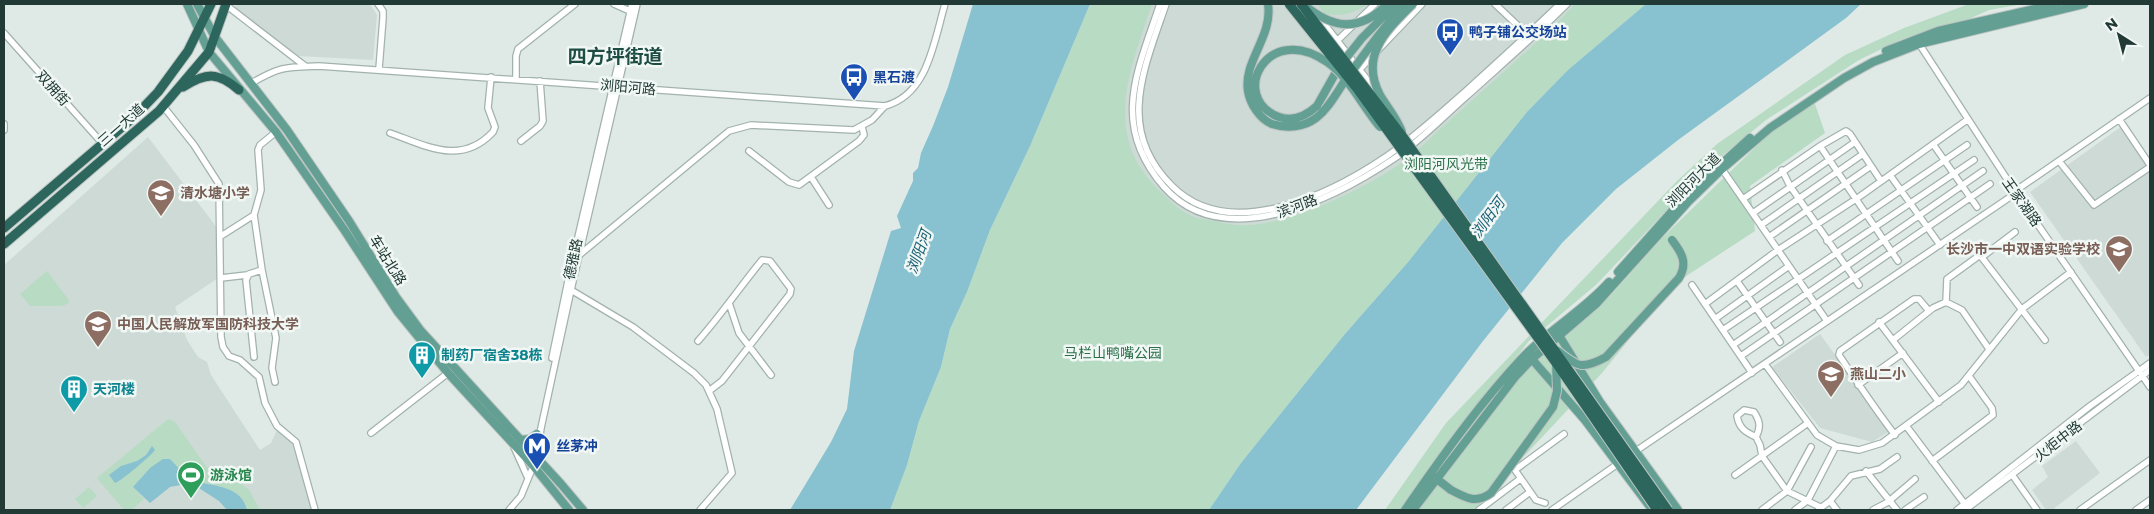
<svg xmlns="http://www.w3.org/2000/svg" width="2154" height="514" viewBox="0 0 2154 514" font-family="Montserrat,'Noto Sans SC',sans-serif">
  <rect width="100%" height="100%" fill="#dfeae6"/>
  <path fill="#cedad5" d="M236 4H370L377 15 373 60 299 56 234 12Z
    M1090 4H1646L1568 70 1241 463 1209 510H890L1030 146Z
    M2122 126 2150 163V354L2146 357 2030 192Z
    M148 137 218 229V278L175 307 187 340 198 357 207 362 211 375 260 450 271 443 277 430 293 441 306 479 312 510H4V265Z
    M1820 334 1890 431 1872 442 1820 428 1772 367Z
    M2076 441 2100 473 2052 510H2046L2032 490 2048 477 2042 466Z"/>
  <path fill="#b8dbc4" d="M1090 4H1152C1130 71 1100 136 1162 193 1171 202 1180 211 1192 216 1197 219 1204 219 1210 220 1222 223 1235 226 1248 225 1291 224 1369 187 1404 161 1420 149 1434 134 1449 121 1485 89 1521 57 1556 24L1575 4H1646L1568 70 1527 112 1409 261 1345 334 1241 463 1209 510H890L907 465 919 421 941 367 950 329 967 292 990 230 1030 146Z
    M1317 4H1367C1354 14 1340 17 1325 14Z
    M1969 4H2023L1989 10 1969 19 1900 40 1859 60 1766 120 1717 160 1683 193 1597 284 1529 341 1459 430 1401 510H1385L1446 423 1678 180 1717 144 1845 55 1904 28Z
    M1814 101 1825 133 1750 186 1755 231 1674 284 1602 373 1474 510H1417L1515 377 1610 296 1664 236 1772 131Z
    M47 271 68 299 69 303 62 306H30L20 294Z
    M168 419 175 422 208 469 235 479 249 490 260 510H247C242 486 215 487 195 481L190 473 185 475 150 468 133 487 144 499 132 510H124L97 478Z
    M89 487 97 496 83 508 75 499Z"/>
  <path fill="#88c1cf" d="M973 4H1090L1030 146 990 230 967 292 950 329 941 367 919 421 907 465 890 510H790L831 442 847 409 854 351 891 231 901 228 897 216 913 181V173L918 168 921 153 933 126 948 87Z
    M1646 4H1861L1846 18 1678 140 1616 189 1562 243 1483 341 1356 510H1209L1241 463 1345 334 1409 261 1527 112 1568 70Z
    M152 446 155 450C151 456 120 482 115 483L109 475 121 466 137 461 146 455Z
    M163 459H170L185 475 190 473 195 481C215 487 241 485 247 510H227L219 501 191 483 170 487 150 503 133 487 150 468Z"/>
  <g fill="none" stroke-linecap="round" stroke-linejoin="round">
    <g stroke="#a2b2ad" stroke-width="8">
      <path id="minor" d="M378 4 383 11V18L379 69
        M614 4 632 12
        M1160 4C1137 72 1110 125 1164 187 1224 255 1336 198 1395 158 1421 140 1443 117 1467 96 1500 66 1535 36 1567 4
        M1166 4C1144 69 1115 130 1172 186 1230 244 1331 194 1387 156 1416 136 1442 112 1468 89 1499 61 1530 33 1560 4
        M1495 4 1530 37
        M226 5 305 66
        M1319 17 1376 91
        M4 33 102 143
        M1338 40 1375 4
        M1918 42 2016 193 2150 387
        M1360 69 1422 4
        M516 79V56L518 49 575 4
        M250 84C280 66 286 67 319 66L885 106C928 95 934 41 945 4
        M163 106 194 145 219 184 221 337 223 347 229 356 240 360 259 377 265 403 277 426 296 442 315 510
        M2119 119 2150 165
        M4 124V130
        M390 133C427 146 461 166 493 132L495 127 488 108 491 77
        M521 141 540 126 543 121 540 81
        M1933 144 1977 207
        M1820 146 1898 261
        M749 151 789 182 799 185 859 141 864 135 862 127
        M2059 161 2094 205 2150 167
        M1722 169 1827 321
        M1782 170 1790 186 1859 285
        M1890 175 1940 245
        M811 177 829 205
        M2015 191 2150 98
        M1743 199 1820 146 1846 131 1850 134 1881 181
        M1753 213 1855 142
        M1761 225 1863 154
        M221 236 254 215
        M1769 237 1871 166
        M1827 241 1967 145
        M578 256 729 131 751 125 854 130 872 120 885 106
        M1982 257 2015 232
        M262 270 276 338 272 368 275 382
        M221 278 247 275
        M1737 281 1780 342
        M1692 285 1752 373
        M571 290 633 327 694 373 706 385 717 409 732 473 700 510
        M1946 302 1947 279 1980 255 2045 340
        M729 303 739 333 771 375
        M1705 304 1778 250 1859 197 1967 120
        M1715 319 1789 266
        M1879 322 1939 402
        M1723 330 1974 160
        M1893 340 1933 308 1946 302 1962 310 1989 349
        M698 341C721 315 740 287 762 260L770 261 789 286 791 289 790 294 722 381 709 391
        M1733 345 1983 171
        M1741 356 1990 184
        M254 357 246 280 249 274 262 270 254 215 261 190 258 150 260 145 276 132
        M552 358 569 276 632 4
        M1765 364 1817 435 1836 446 1859 450 1882 443 1961 385 2022 309 2071 272
        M1858 385 1903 353
        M1907 427 1967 507
        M371 433 448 373
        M1895 435C1875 409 1857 382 1839 355L1840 351 1914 299H1919L1929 311
        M1756 437C1745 432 1739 428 1737 416L1744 410 1754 412C1760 421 1761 427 1756 437L1760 445 1762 456 1787 491 1820 507
        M514 447 527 476
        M1633 453 2016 193
        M1932 461 1993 415 1992 408 1969 376
        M1866 471 1897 510
        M1735 475 1808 423
        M2013 476 2037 510
        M1830 501 1851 476 1880 469 1897 457
        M1545 503 1536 500 1515 470 1564 434
        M1819 509 1830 501 1837 510
        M509 510 521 496 537 457 541 428 571 290 637 4
        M1479 510 1520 479
        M1506 510 1530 492
        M1552 510 1619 463
        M1762 510 1787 491 1811 447
        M1795 510 1808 500 1836 446
        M1873 510 1888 502 1915 479
        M1905 510 1924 497
        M1957 510 2090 406 2150 363
        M1965 510 2150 370
        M2080 510 2150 460
        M2136 510 2150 500"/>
    </g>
    <g stroke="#bcc4c2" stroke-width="10">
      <path id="major" d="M187 4 209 52 276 132 345 231 398 312 448 373 531 463 569 510
        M197 4 215 37 287 130 349 221 396 297 421 331 561 484 583 510
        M1886 51 1938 31 2057 4
        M1317 106 1335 74
        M1618 272 1683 199 1750 138
        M1557 332 1600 402 1678 510
        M1530 357 1585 420 1651 508
        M521 440 530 439 537 434
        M1433 476 1451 490
        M1405 510C1441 458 1482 400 1526 354 1552 328 1584 310 1609 282
        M1413 510 1515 377 1532 359 1596 304 1688 202 1722 169 1770 128 1844 78 1873 62 1919 44 2084 4"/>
    </g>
    <g stroke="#bcc4c2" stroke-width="11">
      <path id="highway" d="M183 87C207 72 218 72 239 90
        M4 228 135 116 158 92 188 51 211 4
        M4 244 159 111 209 52 226 4"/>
    </g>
    <use href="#minor" stroke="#fff" stroke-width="5.5"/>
    <use href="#major" stroke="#649f93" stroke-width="8"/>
    <use href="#highway" stroke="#2d665d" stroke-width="9"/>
    <g stroke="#bcc4c2" stroke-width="10" stroke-linecap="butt">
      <path id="major-bridge" d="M1268 4C1273 37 1243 61 1248 91 1250 104 1260 119 1272 124 1287 129 1304 127 1316 118 1328 109 1336 94 1344 82 1364 55 1382 28 1405 4
        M1303 4C1334 30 1359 32 1388 4
        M1342 63 1362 38 1396 4
        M1317 106C1306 116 1293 122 1279 117 1228 98 1266 20 1327 62 1350 78 1362 106 1380 127
        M1402 132C1397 118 1387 107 1380 95 1359 55 1387 30 1413 4
        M1558 351C1578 367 1582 370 1606 357L1679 278C1688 263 1682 253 1672 240
        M1451 490C1466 498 1476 504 1491 493L1553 407 1557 391 1556 363"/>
    </g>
    <g stroke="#bcc4c2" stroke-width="11" stroke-linecap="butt">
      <path id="highway-bridge" d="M1289 4 1358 90 1556 363 1657 510
        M1301 4 1404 138 1668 510"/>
    </g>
    <use href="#major-bridge" stroke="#649f93" stroke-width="8"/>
    <use href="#highway-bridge" stroke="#2d665d" stroke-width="9"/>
  </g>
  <defs>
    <g id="bus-pin" transform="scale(1.4375)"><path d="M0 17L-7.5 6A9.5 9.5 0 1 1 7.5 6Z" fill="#1a4fb4" stroke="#f0f7f4"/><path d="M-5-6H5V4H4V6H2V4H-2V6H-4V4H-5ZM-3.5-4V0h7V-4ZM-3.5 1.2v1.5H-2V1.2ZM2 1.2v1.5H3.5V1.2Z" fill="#fff"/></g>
    <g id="school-pin" transform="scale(1.4375)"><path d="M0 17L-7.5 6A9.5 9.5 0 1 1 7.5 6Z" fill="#8d6e63" stroke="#f0f7f4"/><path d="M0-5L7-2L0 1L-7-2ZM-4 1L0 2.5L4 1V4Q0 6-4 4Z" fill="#fff"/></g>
    <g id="university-pin" transform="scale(1.4375)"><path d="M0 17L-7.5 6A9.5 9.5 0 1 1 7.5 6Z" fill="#8d6e63" stroke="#f0f7f4"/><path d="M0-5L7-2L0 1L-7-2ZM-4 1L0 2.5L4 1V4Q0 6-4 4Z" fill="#fff"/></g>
    <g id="building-pin" transform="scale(1.4375)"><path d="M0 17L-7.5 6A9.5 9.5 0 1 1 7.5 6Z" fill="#0f9aa8" stroke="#f0f7f4"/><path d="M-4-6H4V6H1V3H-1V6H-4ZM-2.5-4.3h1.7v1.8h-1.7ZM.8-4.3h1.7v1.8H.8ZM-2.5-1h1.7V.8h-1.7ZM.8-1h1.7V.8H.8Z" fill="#fff"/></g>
    <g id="metro-pin" transform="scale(1.4375)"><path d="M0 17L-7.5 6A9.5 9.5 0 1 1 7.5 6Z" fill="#1a4fb4" stroke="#f0f7f4"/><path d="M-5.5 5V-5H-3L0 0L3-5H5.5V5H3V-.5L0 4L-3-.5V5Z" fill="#fff"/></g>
    <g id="stadium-pin" transform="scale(1.4375)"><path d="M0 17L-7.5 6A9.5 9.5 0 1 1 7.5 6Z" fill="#2e9e5b" stroke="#f0f7f4"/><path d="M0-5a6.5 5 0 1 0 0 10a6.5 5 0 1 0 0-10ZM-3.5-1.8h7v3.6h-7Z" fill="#fff"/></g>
  </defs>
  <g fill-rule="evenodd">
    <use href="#bus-pin" x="1450" y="32"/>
    <use href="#bus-pin" x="854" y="77"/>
    <use href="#school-pin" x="161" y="193"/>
    <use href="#school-pin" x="2119" y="249"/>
    <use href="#university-pin" x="98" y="324"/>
    <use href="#building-pin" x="422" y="355"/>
    <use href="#school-pin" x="1831" y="374"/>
    <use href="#building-pin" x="74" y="389"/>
    <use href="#metro-pin" x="537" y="446"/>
    <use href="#stadium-pin" x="191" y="475"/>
  </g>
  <g text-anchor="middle" stroke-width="5" stroke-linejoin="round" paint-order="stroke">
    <g font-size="14" font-weight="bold" fill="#164399" stroke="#f0f7f4" text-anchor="start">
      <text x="1469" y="37">鸭子铺公交场站</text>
      <text x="873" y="82">黑石渡</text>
      <text x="556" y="451">丝茅冲</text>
    </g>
    <g font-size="14" fill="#213a35" stroke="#f0f7f4">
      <text transform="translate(628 87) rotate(5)" y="5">浏阳河路</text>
      <text transform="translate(53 88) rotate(48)" y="5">双拥街</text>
      <text transform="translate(121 125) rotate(-41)" y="5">三一大道</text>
      <text transform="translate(1693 180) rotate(-45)" y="5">浏阳河大道</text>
      <text transform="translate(2022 202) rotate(55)" y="5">王家湖路</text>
      <text transform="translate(1297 206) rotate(-20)" y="5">滨河路</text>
      <text transform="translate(573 259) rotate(-78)" y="5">德雅路</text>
      <text transform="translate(388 260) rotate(58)" y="5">车站北路</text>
      <text transform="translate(2058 441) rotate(-38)" y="5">火炬中路</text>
    </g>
    <g font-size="14" fill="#2c704a" stroke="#f0f7f4">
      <text x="1446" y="169">浏阳河风光带</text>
      <text x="1113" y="358">马栏山鸭嘴公园</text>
    </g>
    <g font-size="14" font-weight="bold" fill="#785e54" stroke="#f0f7f4" text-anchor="start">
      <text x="180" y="198">清水塘小学</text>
      <text x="2100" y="254" text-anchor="end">长沙市一中双语实验学校</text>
      <text x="117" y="329">中国人民解放军国防科技大学</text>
      <text x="1850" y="379">燕山二小</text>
    </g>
    <g font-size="14" font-weight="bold" fill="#0d838f" stroke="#f0f7f4" text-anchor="start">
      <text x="441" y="360">制药厂宿舍38栋</text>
      <text x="93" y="394">天河楼</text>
    </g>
    <g font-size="14" font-weight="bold" fill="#27864d" stroke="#f0f7f4" text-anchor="start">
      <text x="210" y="480">游泳馆</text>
    </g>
    <g font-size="15" font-style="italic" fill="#1c6175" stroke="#f0f7f4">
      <text transform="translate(1488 218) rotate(-54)" y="5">浏阳河</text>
      <text transform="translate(919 252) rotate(-70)" y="5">浏阳河</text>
    </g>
    <g font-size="19" font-weight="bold" fill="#1d4c43" stroke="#f0f7f4">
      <text x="615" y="63">四方坪街道</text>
    </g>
  </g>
  <rect width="2154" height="514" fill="none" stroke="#213a35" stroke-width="10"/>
  <g transform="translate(2119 35) rotate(324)" stroke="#f0f7f4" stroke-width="4" paint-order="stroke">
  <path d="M0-4L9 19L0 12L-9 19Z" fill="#213a35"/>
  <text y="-8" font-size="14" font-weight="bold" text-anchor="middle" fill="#213a35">N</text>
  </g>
</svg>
